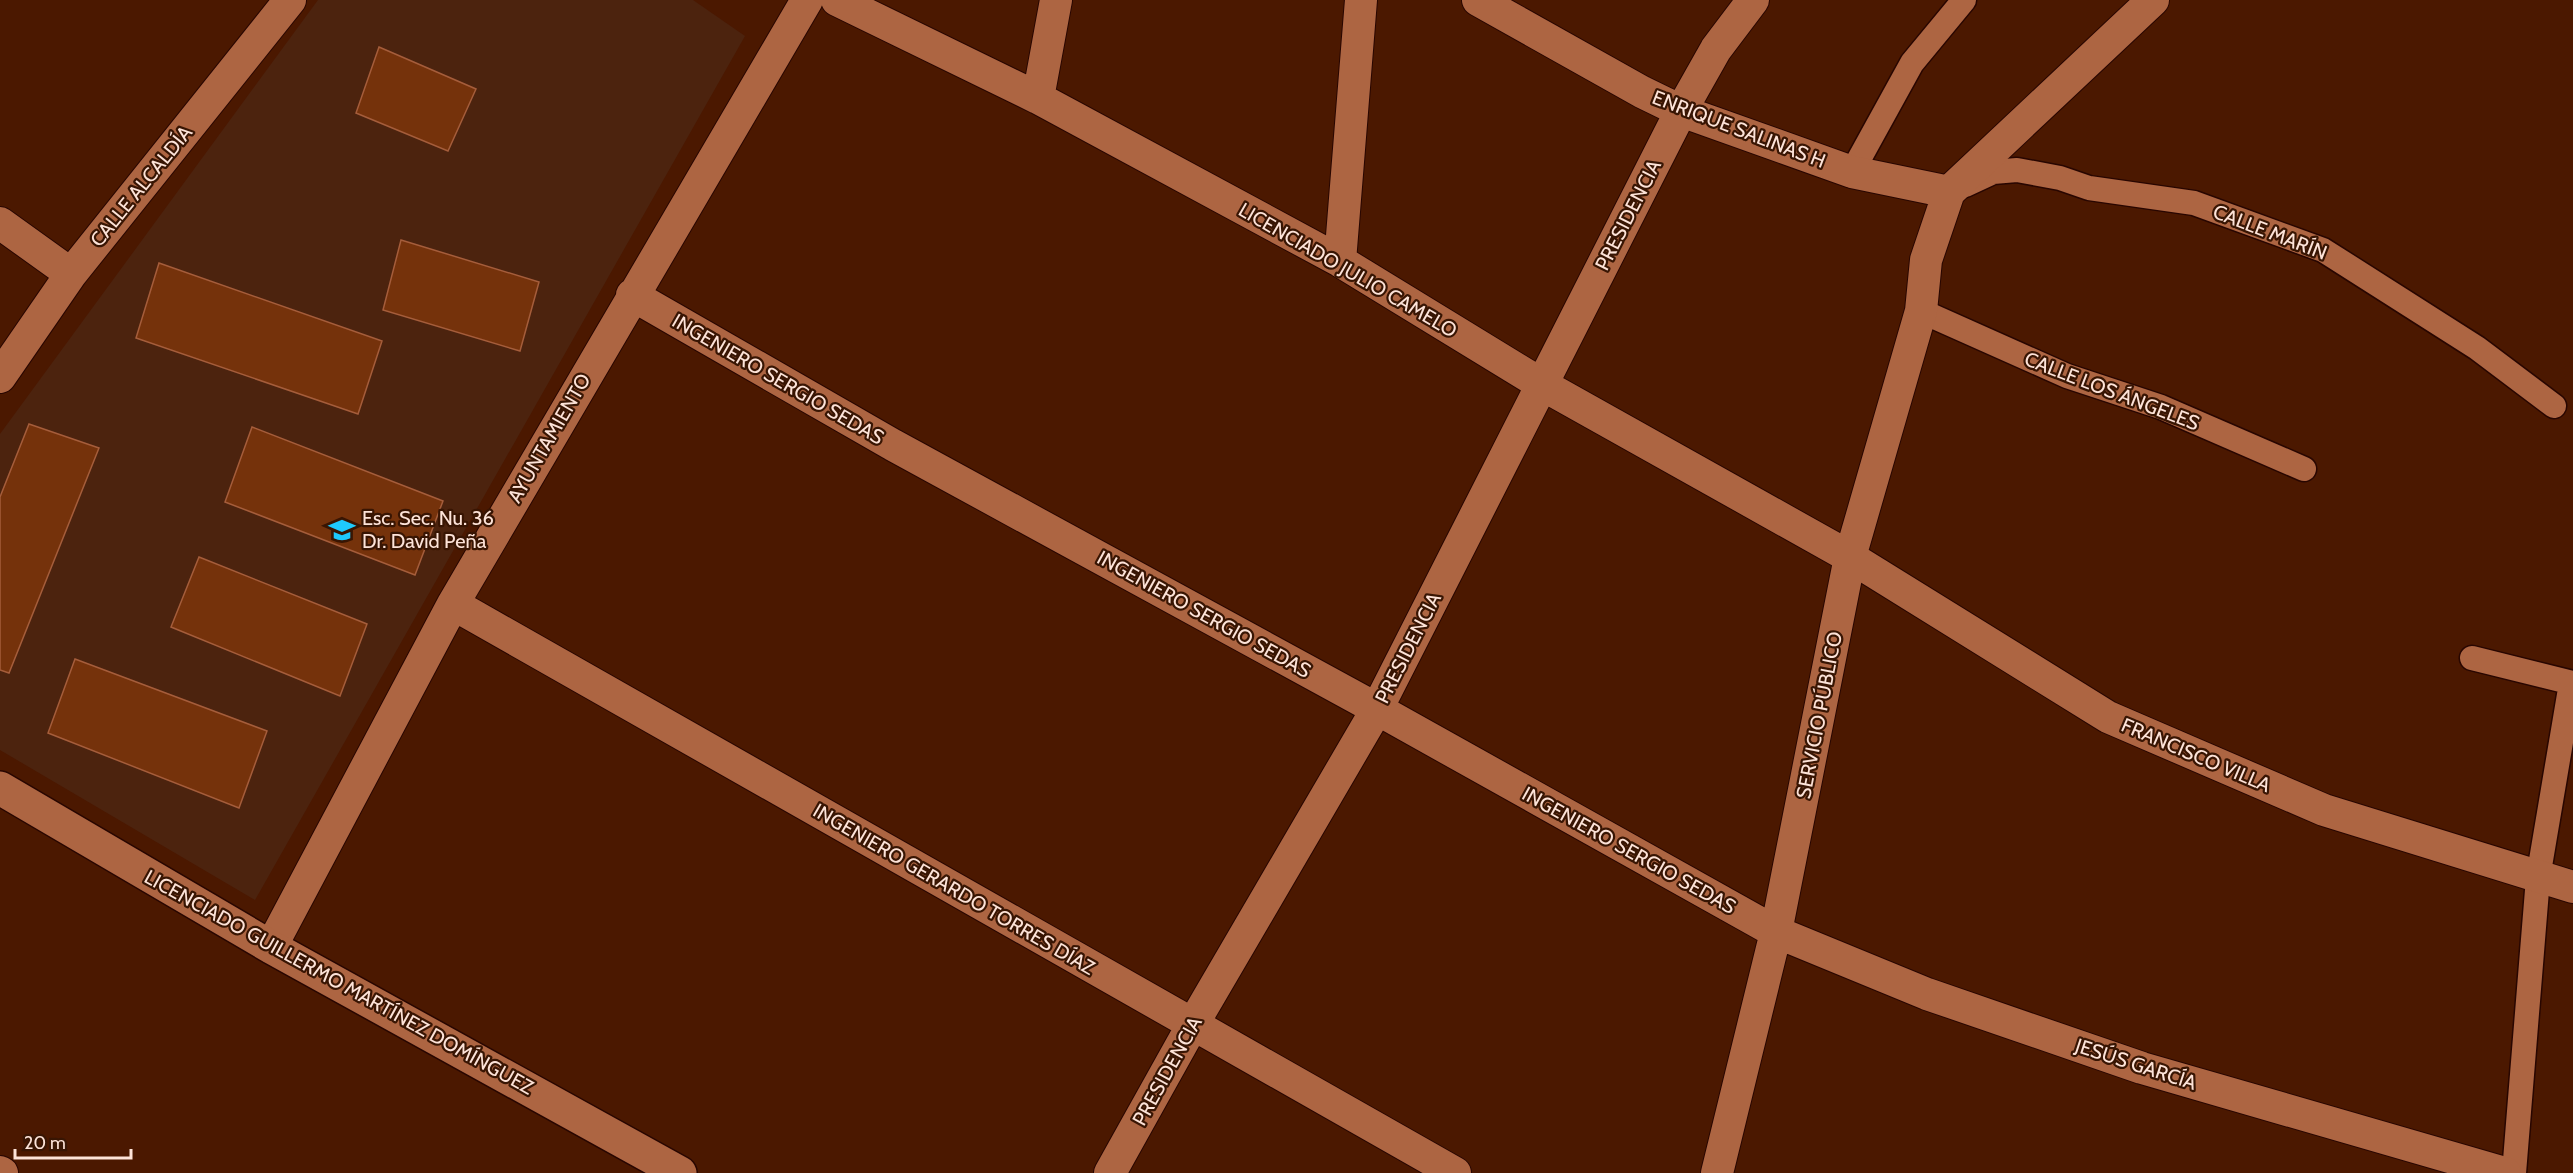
<svg xmlns="http://www.w3.org/2000/svg" width="2573" height="1173" viewBox="0 0 2573 1173" font-family="Cabin,sans-serif">
  <rect width="100%" height="100%" fill="#4b1800"/>
  <path fill="#4c230e" d="M318 0H693L745 36 255 900 0 750V434Z"/>
  <path fill="#75320b" stroke="#a55d3b" stroke-width="1.5" d="M379 47 476 89 448 151 356 113Z
    M401 240 539 282 520 351 383 310Z
    M159 263 382 341 358 414 136 338Z
    M29 424 99 448 9 673 0 670V497Z
    M252 427 443 501 415 575 225 502Z
    M199 557 367 624 340 696 171 627Z
    M75 659 267 731 239 808 48 733Z"/>
  <g fill="none" stroke-linecap="round" stroke-linejoin="round">
    <g stroke="#280600" stroke-width="27">
      <path id="pedestrian" d="M1852 172 1912 63 1964 0
        M1965 185 1993 172 2017 170 2060 178 2089 188 2194 203 2323 250 2477 348 2554 406
        M1921 311 2067 376 2161 407 2304 469
        M2472 658 2573 683
        M2514 1173 2538 878 2571 683"/>
    </g>
    <g stroke="#280600" stroke-width="34">
      <path id="minor" d="M837 0 1038 98 1340 261 1541 384 1850 557 2108 717 2324 810 2573 887
        M1478 0 1642 92 1681 111 1852 172 1949 192 1926 260 1921 311 1850 557 1776 932 1717 1173
        M1038 98 1056 0
        M1949 192 2153 0
        M0 223 71 274
        M1340 261 1361 0
        M632 295 893 445 1377 709 1776 932 1927 994 2142 1068 2505 1173
        M0 377 71 274 290 0
        M453 604 1455 1173
        M271 947 453 604 807 0
        M0 1172 2 1173
        M1110 1173 1193 1024 1377 709 1681 111 1716 49 1753 0"/>
    </g>
    <g stroke="#280600" stroke-width="36">
      <path id="tertiary" d="M0 788 271 947 680 1173"/>
    </g>
    <use href="#pedestrian" stroke="#ad6542" stroke-width="24"/>
    <use href="#minor" stroke="#ad6542" stroke-width="32"/>
    <use href="#tertiary" stroke="#ad6542" stroke-width="33"/>
  </g>
  <defs>
    <g id="school-bare" transform="scale(2.07)"><path d="M0-5L7-2L0 1L-7-2ZM-4 1L0 2.5L4 1V4Q0 6-4 4Z" fill="#1ec9fd" stroke="#381503" stroke-width="2.5" paint-order="stroke"/></g>
  </defs>
  <g fill-rule="evenodd">
    <use href="#school-bare" x="342" y="530"/>
  </g>
  <g text-anchor="middle" stroke-width="4.5" stroke-linejoin="round" paint-order="stroke">
    <g font-size="20" fill="#fde3d8" stroke="#381503">
      <text transform="translate(1739 129) rotate(21)" y="7">ENRIQUE SALINAS H</text>
      <text transform="translate(141 186) rotate(-51)" y="7">CALLE ALCALDÍA</text>
      <text transform="translate(1628 215) rotate(-63)" y="7">PRESIDENCIA</text>
      <text transform="translate(2270 232) rotate(21)" y="7">CALLE MARÍN</text>
      <text transform="translate(1348 270) rotate(30)" y="7">LICENCIADO JULIO CAMELO</text>
      <text transform="translate(778 379) rotate(30)" y="7">INGENIERO SERGIO SEDAS</text>
      <text transform="translate(2112 391) rotate(21)" y="7">CALLE LOS ÁNGELES</text>
      <text transform="translate(549 438) rotate(-60)" y="7">AYUNTAMIENTO</text>
      <text transform="translate(1204 614) rotate(29)" y="7">INGENIERO SERGIO SEDAS</text>
      <text transform="translate(1408 648) rotate(-63)" y="7">PRESIDENCIA</text>
      <text transform="translate(1819 715) rotate(-79)" y="7">SERVICIO PÚBLICO</text>
      <text transform="translate(2196 755) rotate(23)" y="7">FRANCISCO VILLA</text>
      <text transform="translate(1629 850) rotate(29)" y="7">INGENIERO SERGIO SEDAS</text>
      <text transform="translate(954 889) rotate(30)" y="7">INGENIERO GERARDO TORRES DÍAZ</text>
      <text transform="translate(339 982) rotate(29)" y="7">LICENCIADO GUILLERMO MARTÍNEZ DOMÍNGUEZ</text>
      <text transform="translate(2136 1064) rotate(18)" y="7">JESÚS GARCÍA</text>
      <text transform="translate(1167 1071) rotate(-61)" y="7">PRESIDENCIA</text>
    </g>
    <g font-size="20" fill="#fde3d8" stroke="#381503" text-anchor="start">
      <text x="362" y="525">Esc. Sec. Nu. 36<tspan x="362" dy="23">Dr. David Peña</tspan></text>
    </g>
  </g>
  <path d="M15 1149v9h116v-9" fill="none" stroke="#fde3d8" stroke-width="3"/>
  <text x="24" y="1149" font-size="18" fill="#fde3d8" stroke="#381503" stroke-width="4.5" paint-order="stroke">20 m</text>
</svg>
